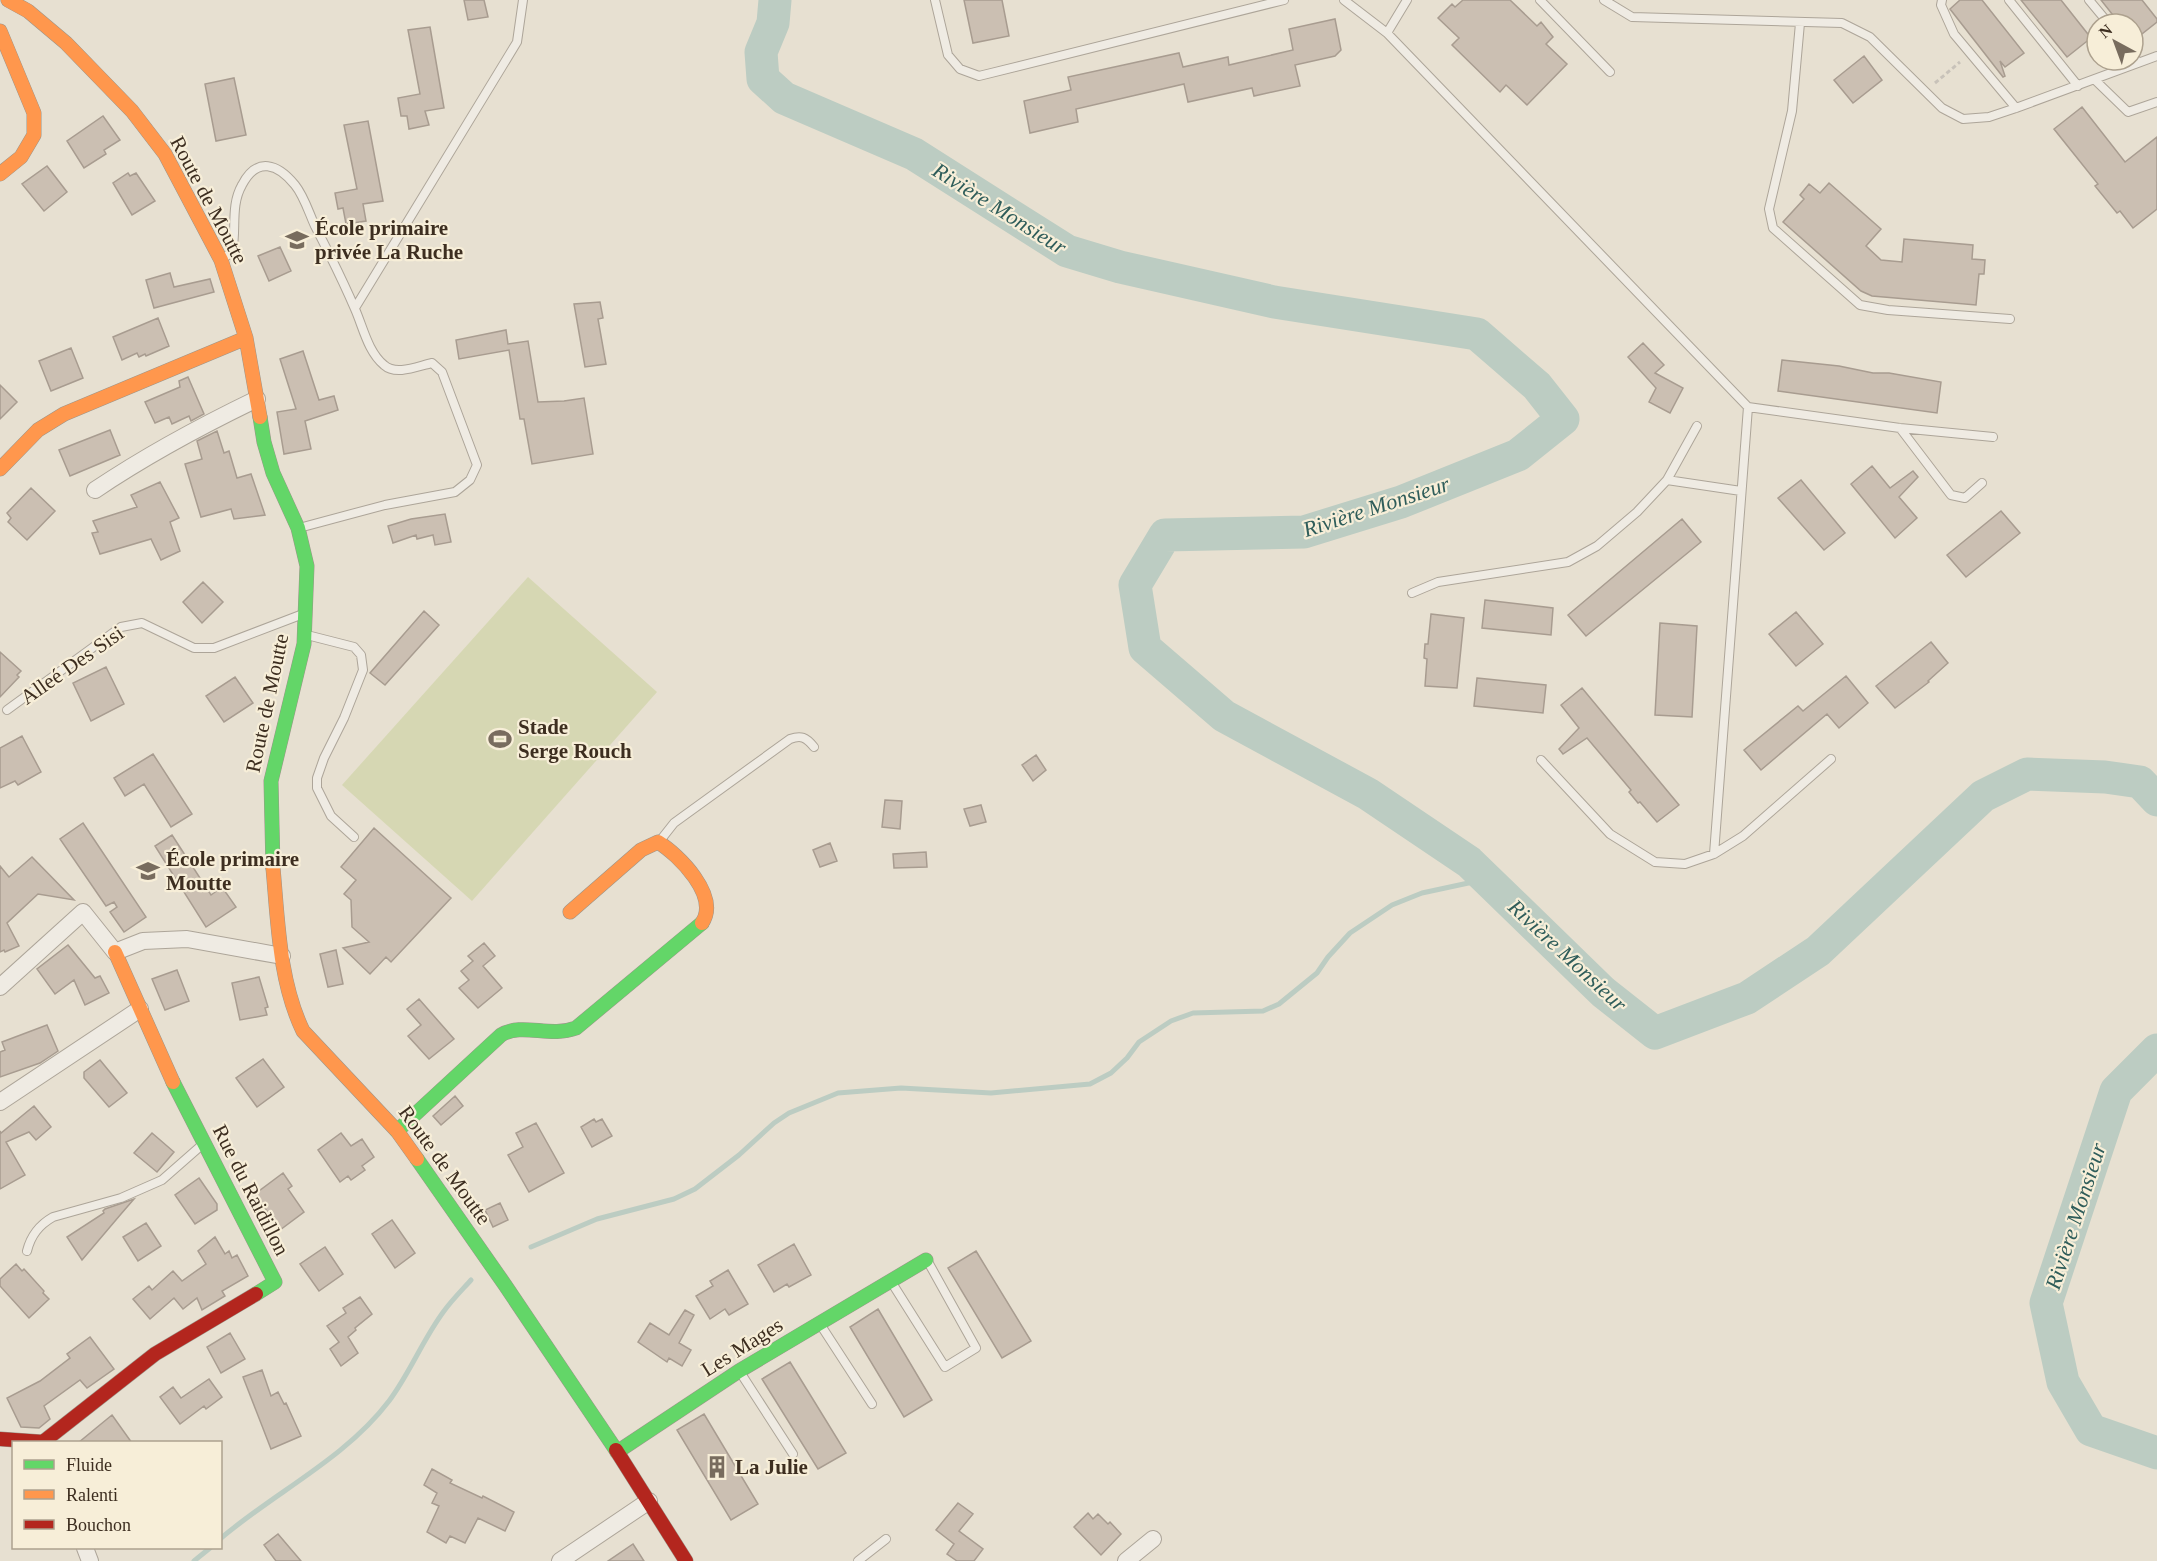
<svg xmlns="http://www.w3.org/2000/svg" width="2157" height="1561" viewBox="0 0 2157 1561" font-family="'Times New Roman',serif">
  <rect width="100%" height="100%" fill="#e7e0d1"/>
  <path fill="#d6d7b3" d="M528 577 657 692 472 901 342 785Z"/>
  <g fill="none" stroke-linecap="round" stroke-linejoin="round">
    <path stroke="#bcccc2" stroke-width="5" d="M531 1247 597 1219 674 1199 695 1189 739 1155 774 1123 789 1113 838 1093 901 1088 991 1093 1090 1084 1111 1073 1127 1058 1139 1042 1171 1021 1193 1013 1263 1011 1279 1004 1317 973 1328 957 1350 933 1392 905 1422 893 1487 879
      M220 1539C275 1492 345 1459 389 1401 410 1373 423 1339 444 1311 452 1300 462 1290 471 1280
      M194 1561 210 1548"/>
    <path stroke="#bcccc2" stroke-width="33" d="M775 0 773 23 761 52 763 79 784 98 914 154 1067 251 1120 267 1274 302 1477 334 1537 386 1563 419 1518 455 1401 502 1304 532 1165 535 1135 585 1145 648 1224 716 1368 794 1469 862 1603 992 1655 1033 1747 998 1818 951 1983 796 2027 774 2105 777 2140 782 2157 800
      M2157 1050 2116 1091 2046 1303 2063 1382 2091 1430 2157 1453"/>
  </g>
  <path fill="#cbbfb2" stroke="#a89c90" stroke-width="1.5" d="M464 0H484L488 17 468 20Z
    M964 0H1002L1009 36 973 43Z
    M1463 0H1510L1537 26 1541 22 1553 37 1546 44 1567 64 1527 105 1506 85 1500 92 1452 45 1459 38 1438 18 1452 4 1455 7Z
    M1960 0H1982L2024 53 2005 67 2000 61 2005 76 2003 77 1950 9Z
    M2021 0H2061L2091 38 2067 57Z
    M2101 0H2142L2157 19V22L2133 41V24H2120Z
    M1335 19 1341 50 1335 56 1295 65 1300 86 1254 96 1252 88 1188 102 1184 84 1076 109 1078 122 1030 133 1024 101 1071 90 1068 77 1179 53 1183 67 1228 57 1229 65 1293 50 1289 29Z
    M430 27 444 108 425 111 429 125 409 129 407 116H401L398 98 420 94 408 30Z
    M1864 56 1882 80 1853 103 1834 80Z
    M234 78 246 135 216 141 205 84Z
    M2082 107 2125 162 2157 137V209L2133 228 2120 211 2117 213 2095 186 2098 184 2054 129Z
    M103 116 120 140 104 150 106 154 84 168 67 141Z
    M368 121 383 201 363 204 366 221 346 224 343 208 338 209 335 193 357 189 344 125Z
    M47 166 67 192 44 211 22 184Z
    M128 173 130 176 136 173 155 201 132 215 113 183Z
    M1829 183 1881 229 1866 246 1881 260 1902 262 1904 239 1973 245 1972 259 1985 260 1984 274H1979L1976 305 1872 296 1861 291 1783 222 1804 199 1800 195 1809 184 1820 193Z
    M280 247 291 271 269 281 258 256Z
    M170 273 174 287 210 279 214 292 154 308 146 280Z
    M600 302 603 318 598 319 606 364 585 367 574 304Z
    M158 318 169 346 146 356 145 354 139 357 137 353 122 360 113 337Z
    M506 330 508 344 528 341 538 402 564 401 584 398 593 454 532 464 524 419H520L509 350 459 359 456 340Z
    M1643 343 1664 365 1655 373 1683 388 1670 413 1649 402 1656 388 1628 357Z
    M71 348 83 378 51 391 39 361Z
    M303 351 319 400 334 396 338 410 305 421 311 449 284 454 277 412 296 409 280 359Z
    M1782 360 1839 366 1873 373H1889L1941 382 1937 413 1778 391Z
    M188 377 204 414 191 421 189 416 172 424 169 417 155 423 145 402 180 387 179 381Z
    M0 385 17 402 0 419Z
    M110 430 120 455 70 476 59 450Z
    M217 431 224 453 229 451 237 478 251 474 265 515 234 519 231 509 201 517 185 464 202 459 197 441Z
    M1872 466 1890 488 1913 471 1918 477 1899 497 1917 518 1895 538 1851 484Z
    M1801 480 1845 533 1824 550 1778 498Z
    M160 482 179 518 170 522 180 551 161 560 151 539 100 554 92 533 98 532 93 521 137 507 131 495Z
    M31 488 55 511 27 540 8 522 11 518 7 513Z
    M2001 511 2020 533 1966 577 1947 555Z
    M445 514 451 542 435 545 433 535 417 539 416 535 393 543 388 526 411 519Z
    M1682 519 1701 542 1586 636 1568 615Z
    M203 582 223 602 202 623 183 602Z
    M1485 600 1553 608 1551 635 1482 628Z
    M424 611 439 625 385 685 370 673Z
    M1796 612 1823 644 1796 666 1769 634Z
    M1431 614 1464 618 1457 688 1425 686 1427 659 1424 658 1425 644H1428Z
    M1660 623 1697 626 1692 717 1655 715Z
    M1931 642 1948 663 1928 681 1929 682 1895 708 1876 686Z
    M0 652 21 671 17 675 19 677 0 697Z
    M106 667 124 704 91 721 73 683Z
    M1846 676 1868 703 1839 728 1827 714 1761 770 1744 750 1798 706 1803 711Z
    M235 677 253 703 224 722 206 696Z
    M1477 678 1546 685 1543 713 1474 706Z
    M1582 688 1679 805 1657 822 1640 802 1638 803 1629 792 1631 790 1587 738 1563 754 1559 749 1579 728 1561 705Z
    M22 736 41 772 18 785 15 781 0 788V748Z
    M153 754 192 814 171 827 144 784 125 796 114 778Z
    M1036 755 1046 770 1033 781 1022 765Z
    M885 800 902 801 900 829 882 827Z
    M981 805 986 822 970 826 964 809Z
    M83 823 146 917 124 932 110 912 117 907 114 902 106 906 60 839Z
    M374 828 451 898 391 962 386 957 370 974 343 948 369 942 352 927 351 900 344 894 356 880 341 867Z
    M172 835 211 895 222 887 236 907 206 927 155 846Z
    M830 843 837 861 820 867 813 850Z
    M926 852 927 867 894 868 893 854Z
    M32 857 74 900 38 894 7 923 19 946 5 952 4 950 0 952V866L9 877Z
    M484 943 495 956 483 966 502 988 478 1008 459 988 469 980 461 971 473 961 468 956Z
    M68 945 95 978 100 976 109 993 85 1005 74 980 55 994 37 969Z
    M336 950 343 984 328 987 320 954Z
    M177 970 189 1001 165 1010 152 979Z
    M259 977 268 1007 265 1008 267 1015 240 1020 232 983Z
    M419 999 454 1039 429 1059 408 1036 421 1025 407 1009Z
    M47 1025 58 1051 40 1063 0 1077V1052L5 1050 2 1042Z
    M263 1059 284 1087 257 1107 236 1078Z
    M100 1060 127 1093 109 1107 84 1078V1072Z
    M455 1096 463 1106 441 1125 433 1116Z
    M34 1106 51 1127 36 1140 29 1132 6 1142 25 1175 0 1189V1131L1 1133Z
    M594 1119 596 1122 602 1119 612 1136 592 1147 581 1127Z
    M536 1123 564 1173 529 1192 508 1155 523 1147 516 1133Z
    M152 1133 174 1152 157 1172 134 1153Z
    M341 1133 351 1146 362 1139 374 1157 362 1166 365 1170 351 1180 348 1176 340 1182 318 1150Z
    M283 1173 292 1186 288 1189 304 1212 280 1230 255 1194Z
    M199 1178 217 1204V1210L195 1224 175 1195Z
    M134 1199 121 1214 82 1260 67 1237 104 1213 103 1211 105 1209Z
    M500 1203 508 1220 493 1227 485 1210Z
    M392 1220 415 1253 395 1268 372 1234Z
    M146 1223 161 1246 138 1261 123 1237Z
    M215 1237 225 1254 229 1251 232 1258 237 1255 248 1276 222 1291 225 1296 202 1310 197 1298 183 1309 174 1298 150 1319 133 1299 149 1286 152 1290 173 1271 182 1281 206 1264 198 1251Z
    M794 1244 811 1275 789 1287 787 1284 774 1292 758 1265Z
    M325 1247 343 1274 319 1291 300 1264Z
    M976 1251 1031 1341 1002 1358 948 1268Z
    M16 1264 22 1271 24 1269 44 1291 43 1293 49 1299 29 1318 0 1286V1279Z
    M728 1270 748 1304 729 1315 725 1309 710 1319 696 1296 713 1286 710 1281Z
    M360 1297 372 1314 355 1328 356 1330 348 1337 358 1353 341 1366 330 1349 339 1342 327 1326 346 1313 343 1308Z
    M878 1309 932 1400 904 1417 850 1327Z
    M685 1310 694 1315 679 1343 691 1350 682 1366 669 1358 667 1362 638 1342 650 1323 669 1335Z
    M230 1333 245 1359 221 1373 207 1347Z
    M90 1337 114 1369 87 1388 80 1380 44 1406 50 1419 39 1428 21 1427 7 1398 40 1381 70 1358 67 1354Z
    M790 1362 846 1453 818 1469 762 1379Z
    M262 1370 271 1396 278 1392 284 1404 286 1403 301 1436 271 1449 243 1377Z
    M209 1379 222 1397 206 1409 204 1406 180 1424 160 1397 173 1387 181 1398Z
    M704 1414 758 1504 731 1520 677 1430Z
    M112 1415 132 1443H78L101 1424Z
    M432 1469 452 1480 450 1483 482 1498 483 1496 514 1512 505 1531 478 1518 465 1543 450 1536 446 1543 427 1532 439 1506 432 1503 437 1493 424 1485Z
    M958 1503 973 1514 959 1531 983 1549 974 1561H957L947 1554 954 1544 936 1530Z
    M1088 1513 1093 1519 1098 1514 1108 1524 1110 1522 1121 1534 1101 1555 1074 1527Z
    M278 1534 301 1561H276L264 1545Z
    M633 1544 644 1561H608Z"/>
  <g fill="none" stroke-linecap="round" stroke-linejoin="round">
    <g stroke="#ada599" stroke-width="10">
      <path id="lane" d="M935 0 948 55 960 69 979 76 1284 0
        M1344 0 1387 33 1748 407 1900 428 1993 437
        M1540 0 1610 72
        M1604 0 1632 17 1842 23 1870 37 1942 108 1963 119 1989 117 2016 108 2157 56
        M1942 0 1941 5 1954 34 2016 108
        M2009 0 2078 86
        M2089 0 2109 24
        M1800 23 1792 111 1769 209 1773 228 1860 305 1888 310 2010 319
        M1387 33 1407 0
        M2133 51 2137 63
        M2095 80 2128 112 2157 102
        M221 260 232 252C237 230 230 206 242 185 257 156 278 164 295 185 304 196 309 213 315 226 329 253 343 281 355 309 363 327 368 352 384 365 396 376 418 366 432 363L442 372 477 465 470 480 455 492 385 505 299 528
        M355 308 517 42 523 0
        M1900 428 1951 495 1965 498 1982 483
        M1667 480 1741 491
        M1412 593 1438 582 1568 562 1597 546 1637 512 1667 480 1697 426
        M307 635 354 647 361 655 363 670 344 718 324 758 317 778V788L331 816 354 837
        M7 710 121 627 142 623 194 648H214L303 614
        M1541 760 1610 834 1655 862 1685 864 1714 854 1743 836 1831 759
        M659 842 674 823 685 815 790 739C801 735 806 737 814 747
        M1714 854 1748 407
        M27 1251C31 1235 39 1225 53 1217L121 1198 162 1180 203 1144
        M892 1283 945 1367 976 1348 927 1260
        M820 1324 872 1404
        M740 1372 793 1454
        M858 1561 886 1539"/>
    </g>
    <g stroke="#ada599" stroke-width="18">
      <path id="street" d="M95 490C147 455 201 426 257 399
        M0 987 83 912 115 952 143 941 187 939 282 956
        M0 1102 140 1009
        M85 1548 90 1561
        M560 1561 649 1501
        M1126 1561 1153 1539"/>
    </g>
    <g stroke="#9c958a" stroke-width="15">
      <path id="fast" d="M260 417 264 442 273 473 298 528 307 566 304 644 271 781 273 868
        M173 1082 275 1282 256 1294
        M397 1131 501 1035C523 1022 549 1038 576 1028L702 923
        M417 1159 505 1285 616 1450
        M617 1452 739 1371 926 1260"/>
    </g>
    <g stroke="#9c958a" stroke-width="15">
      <path id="slow" d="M8 0 28 11 66 43 132 111 165 154 221 260 246 338 260 417
        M0 31 34 113V135L21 157 0 174
        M0 469 38 430 64 414 246 338
        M273 868C278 922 279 981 303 1031L397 1131 417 1159
        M570 912 641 850 658 842C679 855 720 896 702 923
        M115 952 173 1082"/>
    </g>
    <g stroke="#9c958a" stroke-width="15">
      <path id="jam" d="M0 1439 43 1442 155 1354 256 1294
        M616 1450 686 1561"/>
    </g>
    <path stroke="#c8c2b9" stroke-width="3" stroke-dasharray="4.5 3" stroke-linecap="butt" d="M1935 83 1960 62"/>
    <use href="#lane" stroke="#efebe3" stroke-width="8"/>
    <use href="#street" stroke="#efebe3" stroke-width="16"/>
    <use href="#fast" stroke="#63d668" stroke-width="14"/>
    <use href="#slow" stroke="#ff974d" stroke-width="14"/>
    <use href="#jam" stroke="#b3261e" stroke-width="14"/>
  </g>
  <defs>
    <g id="school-bare" transform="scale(1.8)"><path d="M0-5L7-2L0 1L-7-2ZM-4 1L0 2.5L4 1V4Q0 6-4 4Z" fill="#786c5e" stroke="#f7eed8" stroke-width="2.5" paint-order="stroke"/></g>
    <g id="stadium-bare" transform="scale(1.8)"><path d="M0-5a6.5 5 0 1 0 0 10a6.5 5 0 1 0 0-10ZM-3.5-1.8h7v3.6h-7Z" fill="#786c5e" stroke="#f7eed8" stroke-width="2.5" paint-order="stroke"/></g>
    <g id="building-bare" transform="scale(1.8)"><path d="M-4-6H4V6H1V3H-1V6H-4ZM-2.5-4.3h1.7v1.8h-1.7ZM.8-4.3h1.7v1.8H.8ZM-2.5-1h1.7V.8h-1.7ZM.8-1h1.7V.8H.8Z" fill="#786c5e" stroke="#f7eed8" stroke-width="2.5" paint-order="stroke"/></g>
  </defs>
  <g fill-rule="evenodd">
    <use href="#school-bare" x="297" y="240"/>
    <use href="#stadium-bare" x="500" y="739"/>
    <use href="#school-bare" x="148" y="871"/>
    <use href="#building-bare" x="717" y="1467"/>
  </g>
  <g text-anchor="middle" stroke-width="4.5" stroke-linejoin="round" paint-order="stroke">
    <g font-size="21" fill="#3d2e20" stroke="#f7eed8">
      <text transform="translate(209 200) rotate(62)" y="7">Route de Moutte</text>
      <text transform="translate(72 665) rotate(-35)" y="7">Alleé Des Sisi</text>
      <text transform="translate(267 703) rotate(-78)" y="7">Route de Moutte</text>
      <text transform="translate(445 1165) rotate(54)" y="7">Route de Moutte</text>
      <text transform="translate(251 1190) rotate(63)" y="7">Rue du Raidillon</text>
      <text transform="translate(742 1347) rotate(-32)" y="7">Les Mages</text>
    </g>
    <g font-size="21" font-weight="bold" fill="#3d2e20" stroke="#f7eed8" text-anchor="start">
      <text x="315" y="235">École primaire<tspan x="315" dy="24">privée La Ruche</tspan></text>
      <text x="518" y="734">Stade<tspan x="518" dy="24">Serge Rouch</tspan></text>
      <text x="166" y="866">École primaire<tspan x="166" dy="24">Moutte</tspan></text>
      <text x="735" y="1474">La Julie</text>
    </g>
    <g font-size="22" font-style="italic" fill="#2f5d5a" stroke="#f7eed8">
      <text transform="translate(1000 208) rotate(32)" y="8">Rivière Monsieur</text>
      <text transform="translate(1376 506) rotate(-18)" y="8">Rivière Monsieur</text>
      <text transform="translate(1568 955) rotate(43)" y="8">Rivière Monsieur</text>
      <text transform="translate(2075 1216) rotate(-72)" y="8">Rivière Monsieur</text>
    </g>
  </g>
  <rect x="12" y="1441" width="210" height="108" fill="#f7eed8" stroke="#ada18e" stroke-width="1.5"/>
  <rect x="24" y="1460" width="30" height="9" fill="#63d668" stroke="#ada18e" stroke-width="1.5"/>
  <text x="66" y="1471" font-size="18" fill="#3d2e20">Fluide</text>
  <rect x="24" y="1490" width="30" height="9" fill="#ff974d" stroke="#ada18e" stroke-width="1.5"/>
  <text x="66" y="1501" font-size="18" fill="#3d2e20">Ralenti</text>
  <rect x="24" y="1520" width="30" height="9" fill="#b3261e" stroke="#ada18e" stroke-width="1.5"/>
  <text x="66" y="1531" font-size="18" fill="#3d2e20">Bouchon</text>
  <g transform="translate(2115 42) rotate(319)"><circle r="28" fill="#f7eed8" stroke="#ada18e" stroke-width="1.5"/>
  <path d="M0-4.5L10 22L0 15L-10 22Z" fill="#786c5e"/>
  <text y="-9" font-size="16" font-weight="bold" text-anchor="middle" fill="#3d2e20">N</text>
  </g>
</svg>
